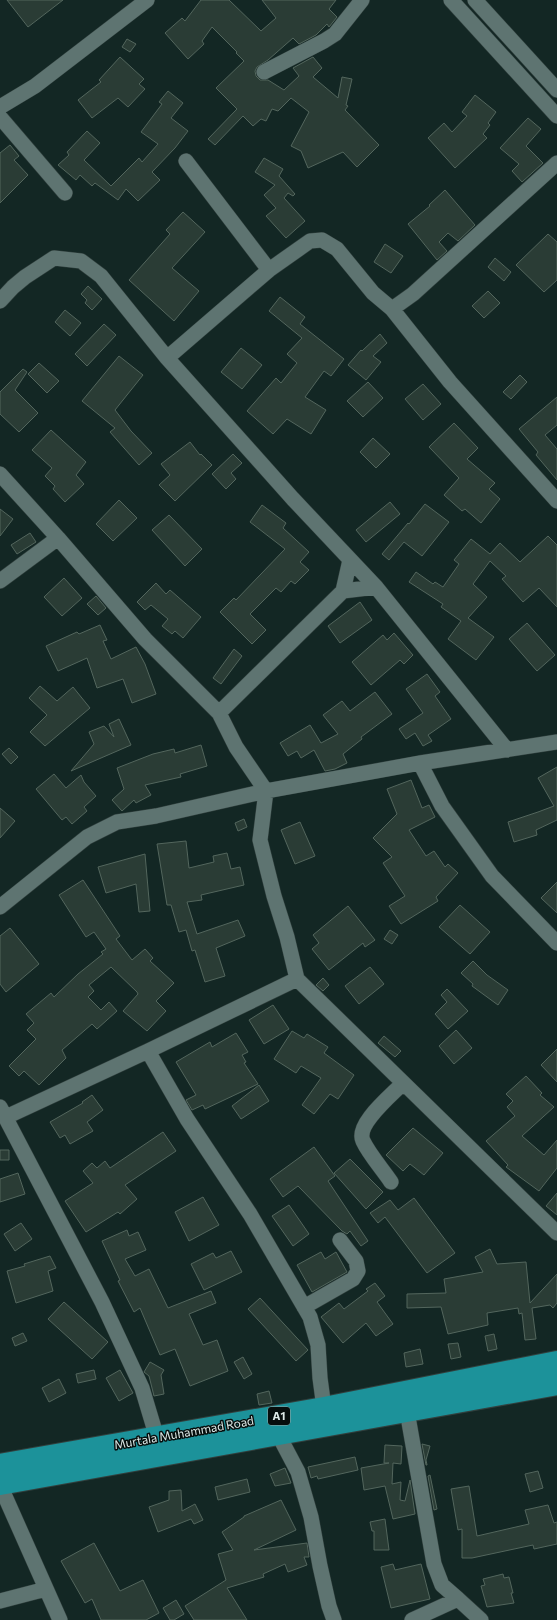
<svg xmlns="http://www.w3.org/2000/svg" width="557" height="1620" viewBox="0 0 557 1620" font-family="Commissioner,sans-serif">
  <rect width="100%" height="100%" fill="#132724"/>
  <path fill="#2a3c35" stroke="#53665d" d="M7 0H63L28 27Z
    M201 0H229L261 31 276 18 262 0H336L329 9 337 17 329 27 327 24 316 35 299 44 293 38 268 60 257 67 255 71 256 76 260 80H268L284 90 299 76 293 68 313 57 322 68 313 77 338 98 342 77 352 79 346 105 348 106 345 110 379 145 357 167 343 152 308 168 301 151 291 146 309 112 291 98 278 111 272 109 266 121 261 119 253 126 243 116 215 145 208 139 237 109 216 88 244 61 236 53 237 52 212 27 202 41 204 44 188 59 165 33 182 18 185 21Z
    M127 39 136 44 130 52 122 47Z
    M120 57 144 79 139 84 145 89 128 107 118 98 92 118 78 100 101 82 99 80Z
    M168 91 183 103 171 118 188 131 175 148 152 172 160 180 138 201 126 189 118 200 95 183 92 186 80 175 76 180 58 165 69 155 67 152 87 131 100 143 84 160 111 186 139 158 142 162 158 144 141 132 162 104 159 102Z
    M475 95 496 112 488 123 490 125 483 134 487 138 455 168 428 138 444 123 452 132 467 116 462 112Z
    M528 118 541 129 526 146 543 163 522 182 512 171 519 164 500 148Z
    M10 145 19 156 14 160 28 175 0 203V153Z
    M264 158 283 169 279 176 295 194 293 196 288 193 284 198 305 221 286 238 266 216 276 208 264 195 275 185 255 172Z
    M445 190 475 225 458 241 448 233 439 242 447 251 437 260 408 224 430 206 429 205Z
    M183 212 205 232 172 268 199 291 174 321 129 280 170 234 166 230Z
    M548 234 557 242V280L544 292 516 265Z
    M385 244 403 256 391 273 374 262Z
    M495 258 511 272 504 281 488 267Z
    M88 286 102 299 92 310 85 303 87 300 81 294Z
    M488 291 500 303 484 318 472 306Z
    M280 297 305 317 300 324 344 359 331 376 324 371 305 397 326 410 311 434 287 419 273 434 247 411 276 378 281 383 297 363 287 354 302 338 269 311Z
    M65 310 81 323 70 336 55 322Z
    M104 324 116 335 87 366 75 354Z
    M380 334 387 343 373 356 381 362 366 380 348 365 361 350 362 351Z
    M241 348 262 365 242 389 221 372Z
    M119 356 143 375 115 410 131 431 152 453 139 465 110 432 115 428 82 401Z
    M39 363 59 381 47 393 28 374Z
    M23 369 27 372 15 390 38 413 19 432 0 414V392Z
    M520 375 527 382 511 399 503 392Z
    M368 382 383 398 363 417 347 401Z
    M423 384 441 404 423 420 405 399Z
    M557 397V425L545 435 557 449V480L536 455 538 452 519 429Z
    M454 423 478 448 467 459 495 483 489 489 500 499 481 523 465 509 462 511 444 495 459 478 429 447Z
    M51 430 86 462 76 475 84 484 65 502 53 489 55 486 45 476 52 468 32 450Z
    M373 438 390 454 376 468 360 452Z
    M190 442 200 455 201 454 212 465 175 501 159 485 170 475 161 464Z
    M233 454 242 463 231 473 236 479 226 489 212 474Z
    M119 500 137 518 113 541 96 524Z
    M390 502 400 514 366 542 356 530Z
    M425 504 449 522 422 556 404 542 389 560 382 554 408 523 409 524Z
    M262 505 286 523 283 528 309 552 300 562 309 570 295 584 291 581 281 592 276 588 250 614 266 630 252 644 220 612 234 598 236 600 285 549 250 522Z
    M0 509 13 519 0 536Z
    M169 515 202 549 185 566 152 530Z
    M30 533 36 542 17 554 11 545Z
    M548 536 557 545V607L539 588 523 602 502 579 506 576 490 561 473 584 487 597 468 618 494 637 476 660 448 639 461 621 441 607 443 604 409 582 416 572 433 584 435 582 443 587 459 564 454 560 471 539 490 554 500 543 520 562Z
    M64 578 82 598 62 616 44 597Z
    M156 583 166 594 170 590 201 617 183 638 175 631 172 634 162 626 168 619 151 605 145 610 137 602Z
    M96 596 106 608 98 615 87 604Z
    M360 602 372 620 340 643 328 626Z
    M527 623 555 655 537 671 509 639Z
    M100 625 107 640 103 641 111 659 136 647 145 664 156 694 132 703 123 679 97 688 87 658 58 671 46 646 77 632 79 634Z
    M394 633 413 655 404 664 400 660 371 685 352 662 383 635 387 640Z
    M234 649 242 656 221 684 213 678Z
    M427 674 440 692 435 696 451 719 428 735 432 741 423 746 415 733 406 739 399 729 423 713 406 689Z
    M40 686 57 701 73 687 90 708 45 746 30 732 47 715 29 698Z
    M375 692 392 714 361 737 362 739 343 754 347 763 335 769 325 771 314 750 301 758 297 751 288 756 280 743 310 725 321 743 338 734 323 715 342 701 350 711Z
    M119 719 131 745 71 771 94 744 89 732 104 726 114 737 109 724Z
    M201 745 207 766 180 774 181 777 145 785 151 795 136 803 134 800 122 811 112 800 124 789 117 768 153 754 174 749 175 753Z
    M9 748 18 757 11 764 2 754Z
    M557 767V820L536 830 537 835 514 842 508 822 538 812 554 806 538 778Z
    M54 774 66 788 81 775 84 782 96 796 84 807 87 811 72 824 66 817 62 820 36 789Z
    M411 780 422 808 429 805 435 817 409 830 426 856 434 851 445 867 448 864 458 873 436 897 438 901 401 924 389 906 405 896 383 863 392 857 373 838 397 814 387 789Z
    M0 808 15 821 0 838Z
    M244 819 247 827 238 831 235 823Z
    M300 822 315 856 295 864 281 830Z
    M186 841 189 868 214 862 213 856 227 853 231 869 240 867 244 885 201 895 202 900 187 902 197 934 238 920 245 936 216 948 225 976 205 982 195 950 192 951 186 930 179 932 171 905H167L157 844Z
    M145 854 150 911 139 912 136 884 106 893 98 867Z
    M83 880 120 936 116 939 132 960 145 949 153 958 150 961 174 983 156 1001 166 1011 147 1031 123 1011 138 994 137 992 111 967 89 985 94 991 88 997 101 1010 109 1002 117 1011 97 1029 92 1024 62 1050 66 1058 39 1085 24 1071 19 1076 9 1066 36 1039 27 1030 34 1023 26 1014 51 993 54 997 78 974 103 954 101 952 106 949 94 932 86 937 59 895Z
    M557 882V913L541 898Z
    M460 905 490 932 470 954 439 927Z
    M348 906 375 940 365 947 363 943 329 970 312 949 319 943 313 935Z
    M10 928 39 964 6 992 0 984V936Z
    M390 930 398 935 392 944 384 939Z
    M473 961 487 975 508 990 498 1005 472 986 473 984 461 973Z
    M370 967 384 984 359 1004 345 986Z
    M323 978 329 985 323 991 316 985Z
    M447 989 468 1011 448 1029 435 1014 447 1002 441 995Z
    M273 1005 289 1029 264 1044 249 1020Z
    M456 1030 472 1048 454 1064 439 1046Z
    M292 1031 304 1038 307 1034 328 1047 324 1053 354 1075 338 1099 330 1094 314 1114 302 1105 321 1078 301 1066 296 1073 274 1059Z
    M236 1033 248 1052 242 1055 246 1062 244 1063 258 1084 205 1109 203 1105 192 1110 186 1100 196 1095 176 1062 210 1042 212 1047Z
    M384 1036 401 1051 395 1057 378 1043Z
    M557 1049V1082L541 1065Z
    M526 1076 542 1093 540 1095 554 1107 522 1136 544 1155 557 1140V1168L539 1191 506 1167 508 1165 486 1141 515 1116 507 1107 513 1101 506 1094Z
    M259 1085 269 1101 241 1119 232 1106Z
    M92 1095 103 1110 87 1122 93 1131 70 1144 65 1135 60 1138 50 1122 83 1103 82 1102Z
    M413 1128 443 1153 424 1175 410 1164 403 1171 386 1155Z
    M163 1132 176 1151 125 1185 137 1199 120 1214 118 1212 86 1232 65 1201 93 1183 83 1171 92 1163 97 1168 105 1161 110 1168Z
    M314 1147 335 1176 328 1181 368 1241 361 1246 350 1231 347 1234 342 1231 298 1186 283 1197 270 1179Z
    M0 1150H9V1160H0Z
    M350 1159 383 1192 366 1209 334 1173Z
    M18 1173 25 1194 0 1202V1179Z
    M557 1193V1215L546 1206Z
    M203 1197 219 1225 189 1241 175 1212Z
    M414 1198 455 1253 427 1273 385 1217 378 1223 370 1213 390 1200 398 1210Z
    M289 1205 309 1234 293 1246 272 1216Z
    M21 1223 32 1239 15 1251 4 1234Z
    M127 1230 129 1236 138 1232 146 1250 125 1259 135 1276 149 1269 168 1308 211 1291 216 1303 189 1314 203 1345 217 1340 228 1371 190 1386 175 1349 160 1355 140 1308 134 1312 118 1281 120 1280 102 1241Z
    M490 1249 497 1264 526 1262 530 1303 557 1274V1303L553 1308 550 1305 532 1308 536 1339 525 1340 522 1313 519 1314 518 1308 487 1313 488 1325 448 1334 441 1307 407 1308V1294L446 1293 444 1279 483 1272 475 1257Z
    M231 1251 242 1272 204 1290 191 1264 213 1253 216 1258Z
    M321 1252 325 1259 336 1252 347 1272 312 1292 297 1265Z
    M50 1256 56 1268 48 1271 53 1291 16 1303 7 1271 25 1266 24 1264Z
    M375 1283 385 1296 377 1302 393 1324 376 1336 366 1323 343 1343 321 1317 339 1303 344 1309 368 1291 366 1289Z
    M260 1298 308 1350 296 1361 248 1309Z
    M64 1302 108 1342 92 1359 48 1319Z
    M23 1333 27 1341 15 1346 12 1338Z
    M494 1334 497 1349 488 1351 485 1336Z
    M458 1343 461 1357 451 1359 448 1344Z
    M420 1349 423 1364 406 1367 404 1353Z
    M243 1357 252 1374 244 1379 234 1362Z
    M150 1362 164 1370 161 1375 164 1394 154 1396 149 1376 144 1372Z
    M94 1370 96 1379 78 1383 76 1374Z
    M120 1370 133 1393 119 1401 106 1378Z
    M59 1379 66 1393 49 1402 42 1388Z
    M269 1391 272 1403 259 1405 257 1394Z
    M422 1444 430 1446 426 1460 427 1465H426Z
    M385 1445 402 1446 401 1464 393 1463 392 1484 401 1482 400 1500 405 1501 410 1480 415 1514 393 1519 385 1486 364 1490 361 1468 389 1463H384Z
    M355 1457 358 1470 318 1479 317 1476 311 1478 308 1467Z
    M285 1468 291 1483 275 1486 270 1474Z
    M538 1471 543 1488 530 1492 525 1474Z
    M430 1475 437 1509 434 1510 428 1476Z
    M247 1479 250 1492 218 1500 215 1487Z
    M469 1486 477 1536 529 1524 525 1510 548 1505 554 1523 557 1522V1544L534 1549 533 1545 472 1558H462V1529L458 1530 451 1489Z
    M181 1490 182 1511 195 1504 203 1520 194 1524 191 1519 158 1532 149 1507 169 1500V1491Z
    M281 1500 296 1530 254 1550 307 1543 309 1557H304L307 1565 288 1572 285 1564 263 1574 264 1577 227 1588 247 1620H194L185 1606 226 1580 218 1554 233 1550 222 1532 244 1517V1516Z
    M385 1519 389 1550H374V1531H372L370 1522Z
    M94 1543 120 1591 143 1580 159 1613 146 1620H101L92 1599 85 1603 61 1561Z
    M393 1564 395 1570 421 1564 430 1599 391 1608 381 1567Z
    M503 1574 504 1578 509 1577 513 1593H511L514 1603 487 1607 481 1586 485 1585 483 1579Z
    M176 1600 184 1614 174 1620H170L163 1608Z"/>
  <g fill="none" stroke-linecap="round" stroke-linejoin="round">
    <g stroke="#31403e" stroke-width="16">
      <path id="minor" d="M451 0 557 116
        M475 0 557 90
        M264 72 324 41 335 34 362 0
        M0 107 35 86 147 0
        M0 117 65 193
        M186 161 269 270
        M0 301 13 287 25 277 54 258 81 261 101 276 167 358 293 499 376 587 507 750
        M392 309 450 382 557 501
        M167 358 269 270 310 241 322 240 337 249 373 293 392 309 413 294 557 163
        M0 474 58 538 145 639 219 713 236 747 266 791 260 840 274 896 287 937 297 979 557 1233
        M0 581 58 538
        M343 591 376 587
        M219 713 343 591 350 560
        M420 763 442 806 492 876 557 943
        M0 907 87 837 117 822 156 816 266 791 420 763 557 742
        M148 1051 187 1119 250 1214 310 1317 318 1345 320 1378 324 1408
        M0 1107 102 1302 142 1388 157 1438
        M6 1117 148 1051 297 979
        M391 1182C383 1170 369 1154 363 1141 355 1124 392 1095 403 1083
        M304 1307 353 1279 358 1271 356 1261 340 1240
        M407 1411 434 1564 442 1585 458 1599 412 1620
        M278 1434 298 1472 311 1517 320 1566 329 1606 334 1620
        M0 1485 60 1620
        M458 1599 481 1620
        M0 1601 46 1589"/>
    </g>
    <g stroke="#31403e" stroke-width="24">
      <path id="highway" d="M0 1465 324 1408 557 1362
        M0 1484 557 1384"/>
    </g>
    <use href="#minor" stroke="#5e7471" stroke-width="15"/>
    <use href="#highway" stroke="#1c929a" stroke-width="22"/>
  </g>
  <g text-anchor="middle" stroke-width="3" stroke-linejoin="round" paint-order="stroke">
    <rect fill="#060e0d" stroke="#9ca7a6" stroke-width="1" x="268" y="1407" width="22" height="18" rx="3"/>
    <g font-size="11" font-weight="bold" fill="#dde9e7">
      <text x="279" y="1420">A1</text>
    </g>
    <g font-size="12" fill="#dde9e7" stroke="#060e0d">
      <text transform="translate(184 1433) rotate(-10)" y="4">Murtala Muhammad Road</text>
    </g>
  </g>
</svg>
